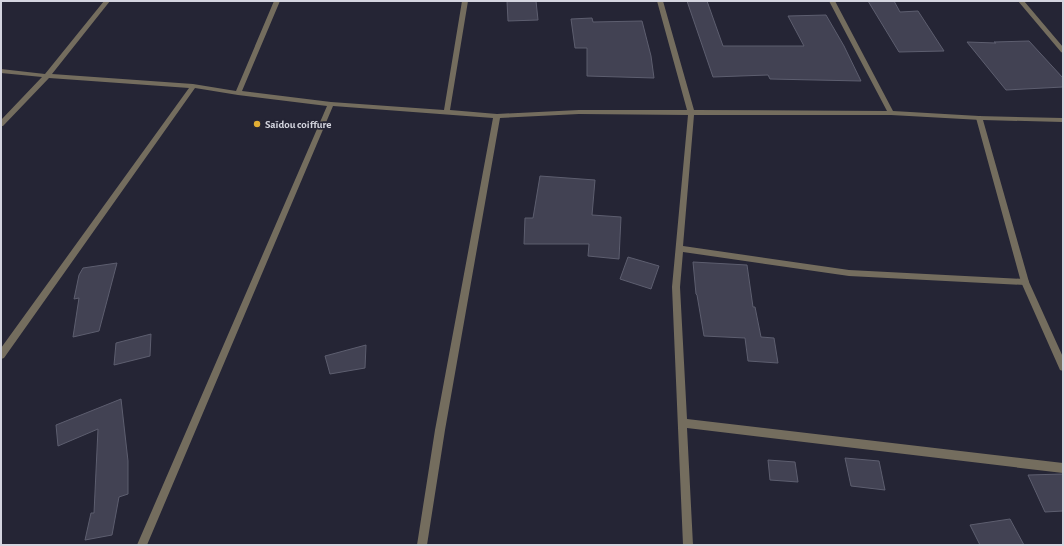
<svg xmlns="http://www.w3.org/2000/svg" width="1064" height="546" viewBox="0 0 1064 546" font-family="'Alegreya Sans',sans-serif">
  <rect width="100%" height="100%" fill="#252535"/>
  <path fill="#424253" stroke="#5d5e6f" d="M507 1H536L538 20 508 21Z
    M687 1H707L723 46H804L788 16 826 15 844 46 861 81 770 79 768 75 713 77Z
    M868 1H894L900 12 918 11 944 51 899 52Z
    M592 18 593 22 642 21 651 56 654 78 587 76V48H575L571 19Z
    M1029 41 1063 78V87L1006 90 967 42 996 43 994 42Z
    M540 176 595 180 592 215 621 217 619 259 588 256 589 244H524L525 218H533Z
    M628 257 659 266 651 289 620 279Z
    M693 262 747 265 753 307H755L761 337 774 338 778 363 748 361 745 338 704 336 697 295 696 294Z
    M117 263 99 331 73 337 79 298 74 299 79 275 83 268Z
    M151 334 150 356 114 365 116 343Z
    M366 345 365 368 330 374 325 356Z
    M121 399 128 461V494L119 497 112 535 85 540 91 513H94L98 429 58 446 56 425Z
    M845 458 879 461 885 490 851 486Z
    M768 460 795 462 798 482 770 480Z
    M1063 474V511L1045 512 1028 475Z
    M1010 519 1024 545H980L970 525Z"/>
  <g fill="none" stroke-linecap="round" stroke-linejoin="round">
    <path fill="#746d5e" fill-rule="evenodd" d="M104 1H110L52 74 193 84 236 91 274 1H280L242 91 331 102 444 110 462 1H468L450 110 497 114 579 110H687L657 1H663L694 110 887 111 829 1H835L893 111 979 116H981V120L891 115H694L683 246 849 270 1025 279 1028 280 1029 282 1028 284 1025 285 849 276 683 252 680 287 687 419 1063 463V473L687 428 693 545H683L672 287 688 115 579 114 500 118 445 430 427 545H417L435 430 493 118 333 106 147 545H137L327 106 238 95 195 88 4 358 1 359V348L189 88 49 78 3 126H1V120L42 77 1 73V69L45 74Z
      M1018 1H1024L1063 47V53L1061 52Z"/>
    <path fill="#746d5e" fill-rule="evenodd" d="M977 116 1063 118V122L983 120 1029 282 1063 357V371L1060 370 1021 282 976 118Z"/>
  </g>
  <circle fill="#e2ae34" stroke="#252535" stroke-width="1.5" cx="257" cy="124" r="4"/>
  <g text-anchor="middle" stroke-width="3.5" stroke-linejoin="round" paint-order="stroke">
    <g font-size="11" font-weight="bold" fill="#d4d5df" stroke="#252535" text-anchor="start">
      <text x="265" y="128">Saïdou coiffure</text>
    </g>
  </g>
  <rect width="1064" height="546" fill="none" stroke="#d4d5df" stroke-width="4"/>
</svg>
